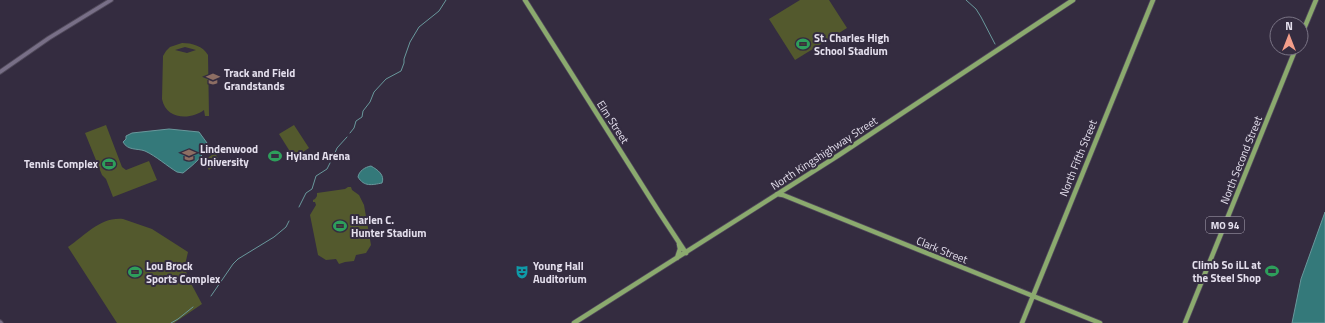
<svg xmlns="http://www.w3.org/2000/svg" width="1325" height="323" viewBox="0 0 1325 323" font-family="'Titillium Web',sans-serif">
  <rect width="100%" height="100%" fill="#342c40"/>
  <path fill="#53592d" fill-rule="evenodd" d="M800 0H829L847 28 795 60 769 19Z
    M182 43C192 43 203 46 208 55L209 116H205L204 110C191 120 166 120 162 99L163 56 166 51 170 47ZM185 47 196 50 187 53 175 50Z
    M106 125 122 167 126 170 149 161 157 180 113 197 106 179 102 175 85 133Z
    M294 125 309 148 294 158 279 134Z
    M215 153 220 162 209 170 203 161Z
    M348 187H351L352 190 359 195 364 205 371 245 366 253 356 255 354 261 345 262 339 264 336 259 326 260 318 255 310 215 316 205 315 202H313V200L315 199 317 196V193L345 189Z
    M123 219 152 229 188 252 185 265 187 276 202 304 174 323H117L68 247C86 235 100 217 123 219Z"/>
  <path fill="#34797a" stroke="#69989c" d="M169 129 199 132 207 143C204 157 194 164 183 173L177 172C167 166 156 156 145 151 137 148 128 151 123 142L126 139V136L132 133Z
    M371 166C378 170 385 175 382 183 372 185 364 187 358 177 359 171 365 167 371 166Z
    M1325 212V323H1292L1301 279Z"/>
  <g fill="none" stroke-linecap="round" stroke-linejoin="round">
    <path stroke="#69989c" stroke-width="1" d="M966 0 976 9 981 17 995 44
      M350 133 354 128 356 121 362 117 363 111 370 102 374 92 386 79 401 71 404 63V59L410 42 419 27 439 11 446 0
      M334 155 337 148 347 137
      M299 207 306 193 312 189 316 176 327 169 330 163
      M211 296 233 264 238 259 274 237 286 227 289 221
      M171 323 178 319 193 307"/>
    <g stroke="#50495a" stroke-width="5.5">
      <path id="minor" d="M0 72 49 38 111 0
        M0 322 1 323"/>
    </g>
    <g stroke="#50495a" stroke-width="6">
      <path id="major" d="M525 0 659 212 686 253
        M1301 36 1316 0
        M777 194 783 195 1100 323
        M677 258 680 249 679 244
        M574 323 839 155 1073 0
        M1022 323 1153 0
        M1185 323 1296 48"/>
    </g>
    <use href="#minor" stroke="#786f87" stroke-width="3.5"/>
    <use href="#major" stroke="#8baa6e" stroke-width="4.5"/>
  </g>
  <defs>
    <g id="stadium-bare" transform="scale(1.08)"><path d="M0-5a6.5 5 0 1 0 0 10a6.5 5 0 1 0 0-10ZM-3.5-1.8h7v3.6h-7Z" fill="#2e9e5b" stroke="#342c40" stroke-width="2.5" paint-order="stroke"/></g>
    <g id="university-bare" transform="scale(1.08)"><path d="M0-5L7-2L0 1L-7-2ZM-4 1L0 2.5L4 1V4Q0 6-4 4Z" fill="#8d6e63" stroke="#342c40" stroke-width="2.5" paint-order="stroke"/></g>
    <g id="theatre-bare" transform="scale(1.08)"><path d="M-5-5.5Q0-4 5-5.5V0Q5 5 0 6Q-5 5-5 0ZM-3.3-2.5H-1v1.5H-3.3ZM1-2.5H3.3v1.5H1ZM-2.8 1Q0 5.5 2.8 1Z" fill="#0f9aa8" stroke="#342c40" stroke-width="2.5" paint-order="stroke"/></g>
  </defs>
  <g fill-rule="evenodd">
    <use href="#stadium-bare" x="803" y="44"/>
    <use href="#university-bare" x="213" y="79"/>
    <use href="#university-bare" x="189" y="155"/>
    <use href="#stadium-bare" x="275" y="156"/>
    <use href="#stadium-bare" x="109" y="164"/>
    <use href="#stadium-bare" x="340" y="226"/>
    <use href="#stadium-bare" x="1272" y="271"/>
    <use href="#stadium-bare" x="135" y="272"/>
    <use href="#theatre-bare" x="522" y="272"/>
  </g>
  <g text-anchor="middle" stroke-width="4" stroke-linejoin="round" paint-order="stroke">
    <rect fill="#342c40" stroke="#afa9b9" stroke-width="1" x="1206" y="217" width="38" height="16" rx="3"/>
    <g font-size="10" font-weight="bold" fill="#e4dfed">
      <text x="1225" y="229">MO 94</text>
    </g>
    <g font-size="11" font-weight="bold" fill="#e4dfed" stroke="#342c40" text-anchor="start">
      <text x="814" y="42">St. Charles High<tspan x="814" dy="13">School Stadium</tspan></text>
      <text x="224" y="77">Track and Field<tspan x="224" dy="13">Grandstands</tspan></text>
      <text x="200" y="153">Lindenwood<tspan x="200" dy="13">University</tspan></text>
      <text x="286" y="160">Hyland Arena</text>
      <text x="98" y="168" text-anchor="end">Tennis Complex</text>
      <text x="351" y="224">Harlen C.<tspan x="351" dy="13">Hunter Stadium</tspan></text>
      <text x="1261" y="269" text-anchor="end">Climb So iLL at<tspan x="1261" dy="13">the Steel Shop</tspan></text>
      <text x="146" y="270">Lou Brock<tspan x="146" dy="13">Sports Complex</tspan></text>
      <text x="533" y="270">Young Hall<tspan x="533" dy="13">Auditorium</tspan></text>
    </g>
    <g font-size="11" fill="#e4dfed" stroke="#342c40">
      <text transform="translate(613 122) rotate(57)" y="4">Elm Street</text>
      <text transform="translate(824 153) rotate(-33)" y="4">North Kingshighway Street</text>
      <text transform="translate(1078 158) rotate(-68)" y="4">North Fifth Street</text>
      <text transform="translate(1241 160) rotate(-68)" y="4">North Second Street</text>
      <text transform="translate(942 250) rotate(22)" y="4">Clark Street</text>
    </g>
  </g>
  <g transform="translate(1289 36)"><circle r="19" fill="#342c40" stroke="#7a7485"/>
  <path d="M0-3L7 15L0 10L-7 15Z" fill="#f49e8a"/>
  <text y="-6" font-size="11" font-weight="bold" text-anchor="middle" fill="#e4dfed">N</text>
  </g>
</svg>
